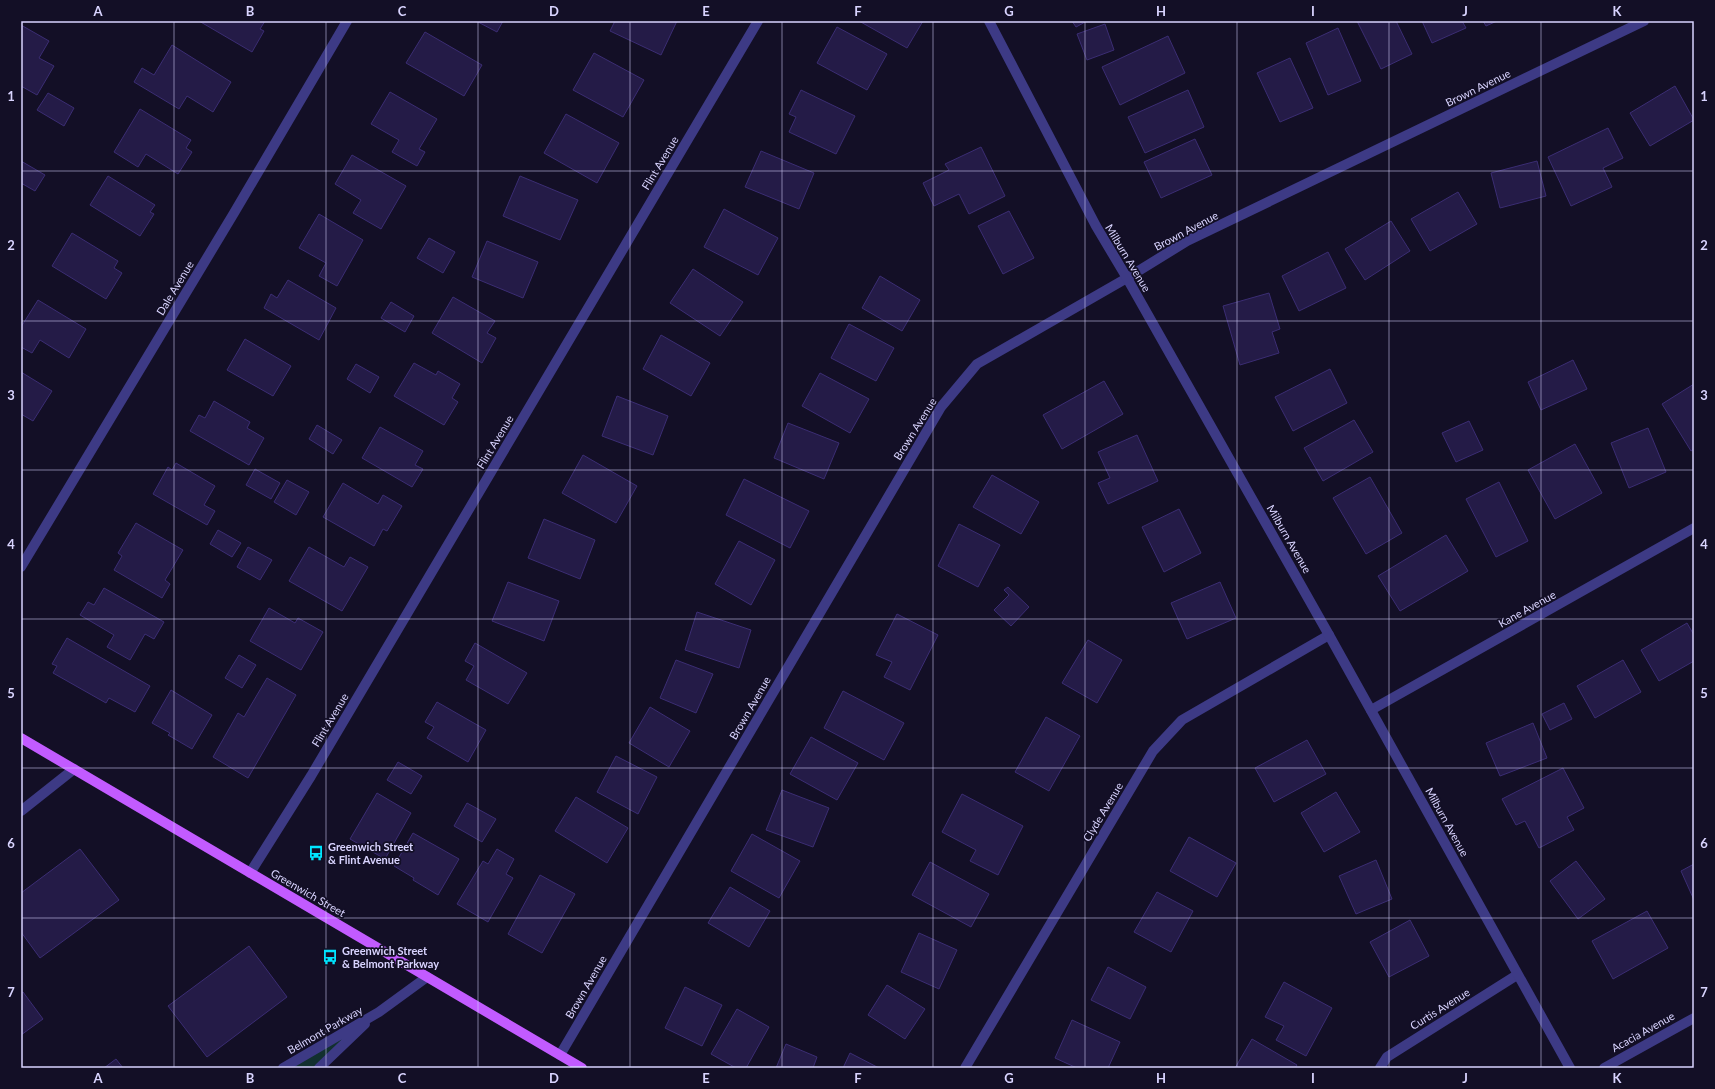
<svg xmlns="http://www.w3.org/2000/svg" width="1715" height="1089" viewBox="0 0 1715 1089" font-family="Lato,sans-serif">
  <rect width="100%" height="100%" fill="#130f26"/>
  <path fill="#12302f" d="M379 1012 319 1068H283Z"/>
  <path fill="#241b47" stroke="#3b2d73" d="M199 21H265L260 29 264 31 252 52Z
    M476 21H503L497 32Z
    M615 21H677L661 55 610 31Z
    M859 21H923L907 48Z
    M1072 21H1087L1076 27Z
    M1357 21H1396L1412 54 1381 69Z
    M1422 21H1462L1466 28 1432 43Z
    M1483 21H1497L1486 26Z
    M1105 24 1114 50 1087 60 1077 34Z
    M21 25 49 41 39 58 54 66 37 95 21 86Z
    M837 27 887 54 867 90 817 63Z
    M1338 28 1361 81 1328 95 1306 43Z
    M425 32 482 65 464 96 406 63Z
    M1168 36 1185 73 1120 105 1102 67Z
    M172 45 231 82 213 112 187 96 179 109 134 82 142 68 154 75Z
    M594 53 644 80 623 117 573 90Z
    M1290 58 1313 108 1280 122 1257 73Z
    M1675 86 1694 120 1650 146 1630 113Z
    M801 90 855 116 836 154 789 132 796 117 789 114Z
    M1188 90 1204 127 1145 153 1128 117Z
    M390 92 437 119 419 149 425 152 417 166 392 152 399 140 371 124Z
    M48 93 74 108 64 126 37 110Z
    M140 109 191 140 186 148 192 152 178 174 146 154 138 167 114 152Z
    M566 114 619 143 597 183 544 153Z
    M1608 128 1623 158 1603 168 1612 187 1571 206 1548 157Z
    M1195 139 1212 175 1161 198 1144 162Z
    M981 147 1005 196 969 214 959 194 934 206 923 183 949 170 945 164Z
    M761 151 814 173 799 209 745 187Z
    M352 155 406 186 381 229 353 213 361 200 335 184Z
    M21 161 45 175 35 191 21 183Z
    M1537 161 1546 196 1500 208 1491 173Z
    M108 176 155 205 150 212 154 214 140 236 90 205Z
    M520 176 578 200 560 240 503 216Z
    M1458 192 1477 224 1430 251 1411 219Z
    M724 209 778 238 758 275 704 247Z
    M1009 211 1034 258 1003 274 978 226Z
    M319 214 363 240 337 286 319 276 326 263 299 248Z
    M1391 221 1410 251 1365 280 1345 249Z
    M72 233 118 261 114 268 122 273 106 299 52 266Z
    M429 238 455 252 443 273 417 258Z
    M487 241 538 262 523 298 472 277Z
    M1328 252 1346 288 1299 311 1282 276Z
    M693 269 743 302 720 336 670 303Z
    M880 276 920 300 902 331 862 308Z
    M288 280 336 308 319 340 264 308 271 294 277 298Z
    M1269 293 1280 329 1272 332 1279 353 1240 365 1223 306Z
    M453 297 495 321 487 333 496 338 482 363 432 333Z
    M38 300 86 329 69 358 40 340 32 353 21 347V327Z
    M391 302 414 316 405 332 381 318Z
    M849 324 894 348 876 381 831 358Z
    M661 335 710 363 691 396 643 369Z
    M245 339 291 366 273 396 227 370Z
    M1573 360 1587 389 1541 410 1528 382Z
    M414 363 436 375 438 371 460 384 452 398 458 402 444 425 394 396Z
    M356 364 379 377 370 393 347 379Z
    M1330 369 1347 403 1293 431 1275 397Z
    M21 372 52 391 33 421 21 414Z
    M820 373 869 399 850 433 802 406Z
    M1104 381 1123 414 1062 449 1043 415Z
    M1694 384V449L1691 451 1662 404Z
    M617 396 668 416 653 455 602 436Z
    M214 401 250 422 247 428 264 438 249 465 190 431 199 415 205 418Z
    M1354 420 1373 452 1323 481 1304 448Z
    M1469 421 1483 450 1456 462 1442 433Z
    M788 423 839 443 824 479 774 458Z
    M317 425 342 440 333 454 309 439Z
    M380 427 423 451 415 465 423 469 412 487 362 458Z
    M1648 428 1666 472 1629 488 1611 443Z
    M1137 435 1158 481 1108 504 1098 483 1110 478 1098 452Z
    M1575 444 1602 493 1555 519 1528 470Z
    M583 455 637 486 616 523 562 493Z
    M176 463 215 486 204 505 215 511 207 525 153 494 168 467 172 470Z
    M255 469 280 483 271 499 246 485Z
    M992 475 1039 502 1021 534 973 507Z
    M1370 477 1402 533 1366 554 1333 498Z
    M744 479 809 511 790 548 726 515Z
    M287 480 309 492 296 515 274 502Z
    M1499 482 1528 541 1496 557 1466 499Z
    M343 483 378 504 383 495 402 506 387 531 383 529 374 546 323 517Z
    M1179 509 1201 553 1164 572 1142 527Z
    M544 519 595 540 580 579 528 558Z
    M136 523 183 550 165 580 170 584 162 598 114 570 122 556 118 553Z
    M959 524 1000 545 978 587 938 566Z
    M218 530 241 543 232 557 210 544Z
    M1446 535 1468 571 1400 611 1378 576Z
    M739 541 775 560 751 605 715 584Z
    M248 547 272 560 260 580 237 567Z
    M309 547 344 567 350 557 368 567 342 611 289 581Z
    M508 582 559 601 544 641 492 621Z
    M1220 582 1236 618 1187 639 1171 603Z
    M1008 587 1029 607 1011 626 994 610 1009 595 1004 590Z
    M104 588 164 622 154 639 145 634 130 660 107 647 114 635 80 615 88 602 94 605Z
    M269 608 295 623 298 618 323 632 301 670 250 641Z
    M697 612 751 630 739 668 685 650Z
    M897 614 938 635 910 690 884 677 892 662 876 655Z
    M1687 623 1694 635V661L1659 681 1641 650Z
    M67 638 150 686 135 712 109 698 106 703 53 673 57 666 52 664Z
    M1088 640 1122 660 1097 703 1062 683Z
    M475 643 527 673 508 704 466 680 474 666 465 661Z
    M239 655 256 665 242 688 225 678Z
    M676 660 713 674 696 713 660 698Z
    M1623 660 1641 692 1595 718 1577 686Z
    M267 678 296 695 248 778 213 757 238 713 244 717Z
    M171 690 212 715 192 749 168 735 170 733 152 723Z
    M843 691 904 723 884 760 824 728Z
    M437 702 486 730 468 762 427 738 434 727 425 722Z
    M1564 703 1572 719 1550 730 1542 714Z
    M650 707 690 731 669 767 629 743Z
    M1046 717 1080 736 1049 791 1015 772Z
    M1533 723 1547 758 1500 776 1486 743Z
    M811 737 858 763 837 800 790 774Z
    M1307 740 1326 774 1274 802 1255 768Z
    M616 756 657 777 638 814 597 792Z
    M398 762 422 776 411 794 387 780Z
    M1563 768 1584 808 1567 817 1574 830 1539 848 1525 821 1516 825 1502 799Z
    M782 790 829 808 813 847 766 830Z
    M1336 792 1360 832 1324 852 1301 813Z
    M377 793 411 813 385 859 350 839Z
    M962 794 1023 826 998 875 970 861 976 850 942 832Z
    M576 797 628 828 607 863 555 831Z
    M467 803 496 819 482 842 454 826Z
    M413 833 459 859 438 895 413 880 414 878 394 866Z
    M752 834 800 861 779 898 731 871Z
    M1189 837 1236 863 1217 897 1170 871Z
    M80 849 119 900 40 958 21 932V893Z
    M497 849 514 859 506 874 513 878 488 922 457 904 483 861 488 864Z
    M1376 860 1392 899 1356 914 1339 876Z
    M1576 861 1605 899 1578 919 1550 881Z
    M930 862 989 894 971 927 912 895Z
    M1694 864V900L1681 871Z
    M540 875 575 894 542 953 508 934Z
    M730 887 770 911 749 947 708 923Z
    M1157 892 1193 911 1171 952 1134 932Z
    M1647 911 1668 948 1613 979 1592 941Z
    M1410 920 1429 956 1389 977 1370 942Z
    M919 933 957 950 939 989 901 972Z
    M249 946 287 997 207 1057 168 1006Z
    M1108 967 1146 987 1130 1019 1091 1000Z
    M1284 982 1332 1008 1306 1056 1276 1040 1284 1026 1265 1017Z
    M887 985 925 1009 905 1039 868 1015Z
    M685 987 722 1005 702 1046 665 1028Z
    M23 992 43 1019 21 1035V993Z
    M737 1009 769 1027 746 1068H736L711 1054Z
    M1072 1020 1120 1042 1108 1068H1077L1055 1058Z
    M1252 1039 1297 1065 1295 1068H1235Z
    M786 1044 817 1057 813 1068H776Z
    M850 1053 879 1068H843Z
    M116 1059 123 1068H104Z"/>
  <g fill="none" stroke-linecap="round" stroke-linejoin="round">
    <path stroke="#3d3a85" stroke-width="10" d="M21 567 234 213 347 21
      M1371 710 1694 528
      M21 811 74 769
      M250 873 311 776 758 21
      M560 1055 941 407 977 364 1127 278 1187 241 1644 21
      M965 1068 1153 751 1182 720 1329 635
      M1380 1068 1387 1057 1517 975
      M1604 1068 1694 1018"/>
    <path stroke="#3d3a85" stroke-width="10" d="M989 21 1096 226 1127 278 1329 635 1570 1068
      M283 1068 379 1012 427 977
      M319 1068 365 1024"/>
    <path stroke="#c25bff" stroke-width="10" d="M21 738 582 1068"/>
  </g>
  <path fill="none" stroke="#d9d4ff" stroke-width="1" stroke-opacity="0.55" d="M174 21V1068M326 21V1068M478 21V1068M630 21V1068M782 21V1068M933 21V1068M1085 21V1068M1237 21V1068M1389 21V1068M1541 21V1068M21 171H1694M21 321H1694M21 470H1694M21 619H1694M21 768H1694M21 918H1694"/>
  <defs>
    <g id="bus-bare" transform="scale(1.2)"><path d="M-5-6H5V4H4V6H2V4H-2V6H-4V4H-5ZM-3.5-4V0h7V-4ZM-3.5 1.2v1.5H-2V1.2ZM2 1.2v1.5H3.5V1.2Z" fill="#00e5ff" stroke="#130f26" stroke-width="2.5" paint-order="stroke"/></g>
  </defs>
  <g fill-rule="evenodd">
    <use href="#bus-bare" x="316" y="853"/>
    <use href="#bus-bare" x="330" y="957"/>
  </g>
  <g text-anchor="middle" stroke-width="3.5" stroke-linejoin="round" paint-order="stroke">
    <g font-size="11" fill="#d9d4ff" stroke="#130f26">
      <text transform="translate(1478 88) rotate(-26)" y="4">Brown Avenue</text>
      <text transform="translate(660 163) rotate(-59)" y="4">Flint Avenue</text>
      <text transform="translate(1186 231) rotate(-28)" y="4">Brown Avenue</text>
      <text transform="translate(1128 258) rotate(59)" y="4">Milburn Avenue</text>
      <text transform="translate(175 288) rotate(-59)" y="4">Dale Avenue</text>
      <text transform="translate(915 429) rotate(-58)" y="4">Brown Avenue</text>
      <text transform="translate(495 442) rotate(-59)" y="4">Flint Avenue</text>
      <text transform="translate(1289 539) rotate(60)" y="4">Milburn Avenue</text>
      <text transform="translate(1527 609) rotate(-29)" y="4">Kane Avenue</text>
      <text transform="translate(750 708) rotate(-60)" y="4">Brown Avenue</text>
      <text transform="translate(330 720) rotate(-59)" y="4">Flint Avenue</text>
      <text transform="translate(1103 812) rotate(-59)" y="4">Clyde Avenue</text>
      <text transform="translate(1447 822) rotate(61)" y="4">Milburn Avenue</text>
      <text transform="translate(308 893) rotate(30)" y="4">Greenwich Street</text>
      <text transform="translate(586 987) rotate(-60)" y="4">Brown Avenue</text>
      <text transform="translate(1440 1009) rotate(-32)" y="4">Curtis Avenue</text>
      <text transform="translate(325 1030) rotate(-30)" y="4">Belmont Parkway</text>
      <text transform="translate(1643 1032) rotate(-29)" y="4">Acacia Avenue</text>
    </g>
    <g font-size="11" font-weight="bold" fill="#d9d4ff" stroke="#130f26" text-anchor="start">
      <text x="328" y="851">Greenwich Street<tspan x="328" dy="13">&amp; Flint Avenue</tspan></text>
      <text x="342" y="955">Greenwich Street<tspan x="342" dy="13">&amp; Belmont Parkway</tspan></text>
    </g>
  </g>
  <rect width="1715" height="1089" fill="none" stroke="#130f26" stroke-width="44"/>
  <rect x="22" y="22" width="1671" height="1045" fill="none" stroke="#d9d4ff" stroke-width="1.5"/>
  <g font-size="13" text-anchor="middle" font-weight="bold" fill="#d9d4ff">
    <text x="98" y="16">A</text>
    <text x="250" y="16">B</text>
    <text x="402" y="16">C</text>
    <text x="554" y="16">D</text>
    <text x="706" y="16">E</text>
    <text x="858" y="16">F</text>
    <text x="1009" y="16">G</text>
    <text x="1161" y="16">H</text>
    <text x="1313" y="16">I</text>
    <text x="1465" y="16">J</text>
    <text x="1617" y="16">K</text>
    <text x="11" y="101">1</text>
    <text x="1704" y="101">1</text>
    <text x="11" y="250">2</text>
    <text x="1704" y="250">2</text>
    <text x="11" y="400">3</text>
    <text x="1704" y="400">3</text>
    <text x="11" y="549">4</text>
    <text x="1704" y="549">4</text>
    <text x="11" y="698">5</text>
    <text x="1704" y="698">5</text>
    <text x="11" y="848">6</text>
    <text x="1704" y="848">6</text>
    <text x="11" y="997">7</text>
    <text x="1704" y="997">7</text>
    <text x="98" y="1083">A</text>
    <text x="250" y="1083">B</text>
    <text x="402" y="1083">C</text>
    <text x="554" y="1083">D</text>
    <text x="706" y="1083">E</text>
    <text x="858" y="1083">F</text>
    <text x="1009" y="1083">G</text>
    <text x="1161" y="1083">H</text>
    <text x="1313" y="1083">I</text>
    <text x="1465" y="1083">J</text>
    <text x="1617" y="1083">K</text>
  </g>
</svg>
